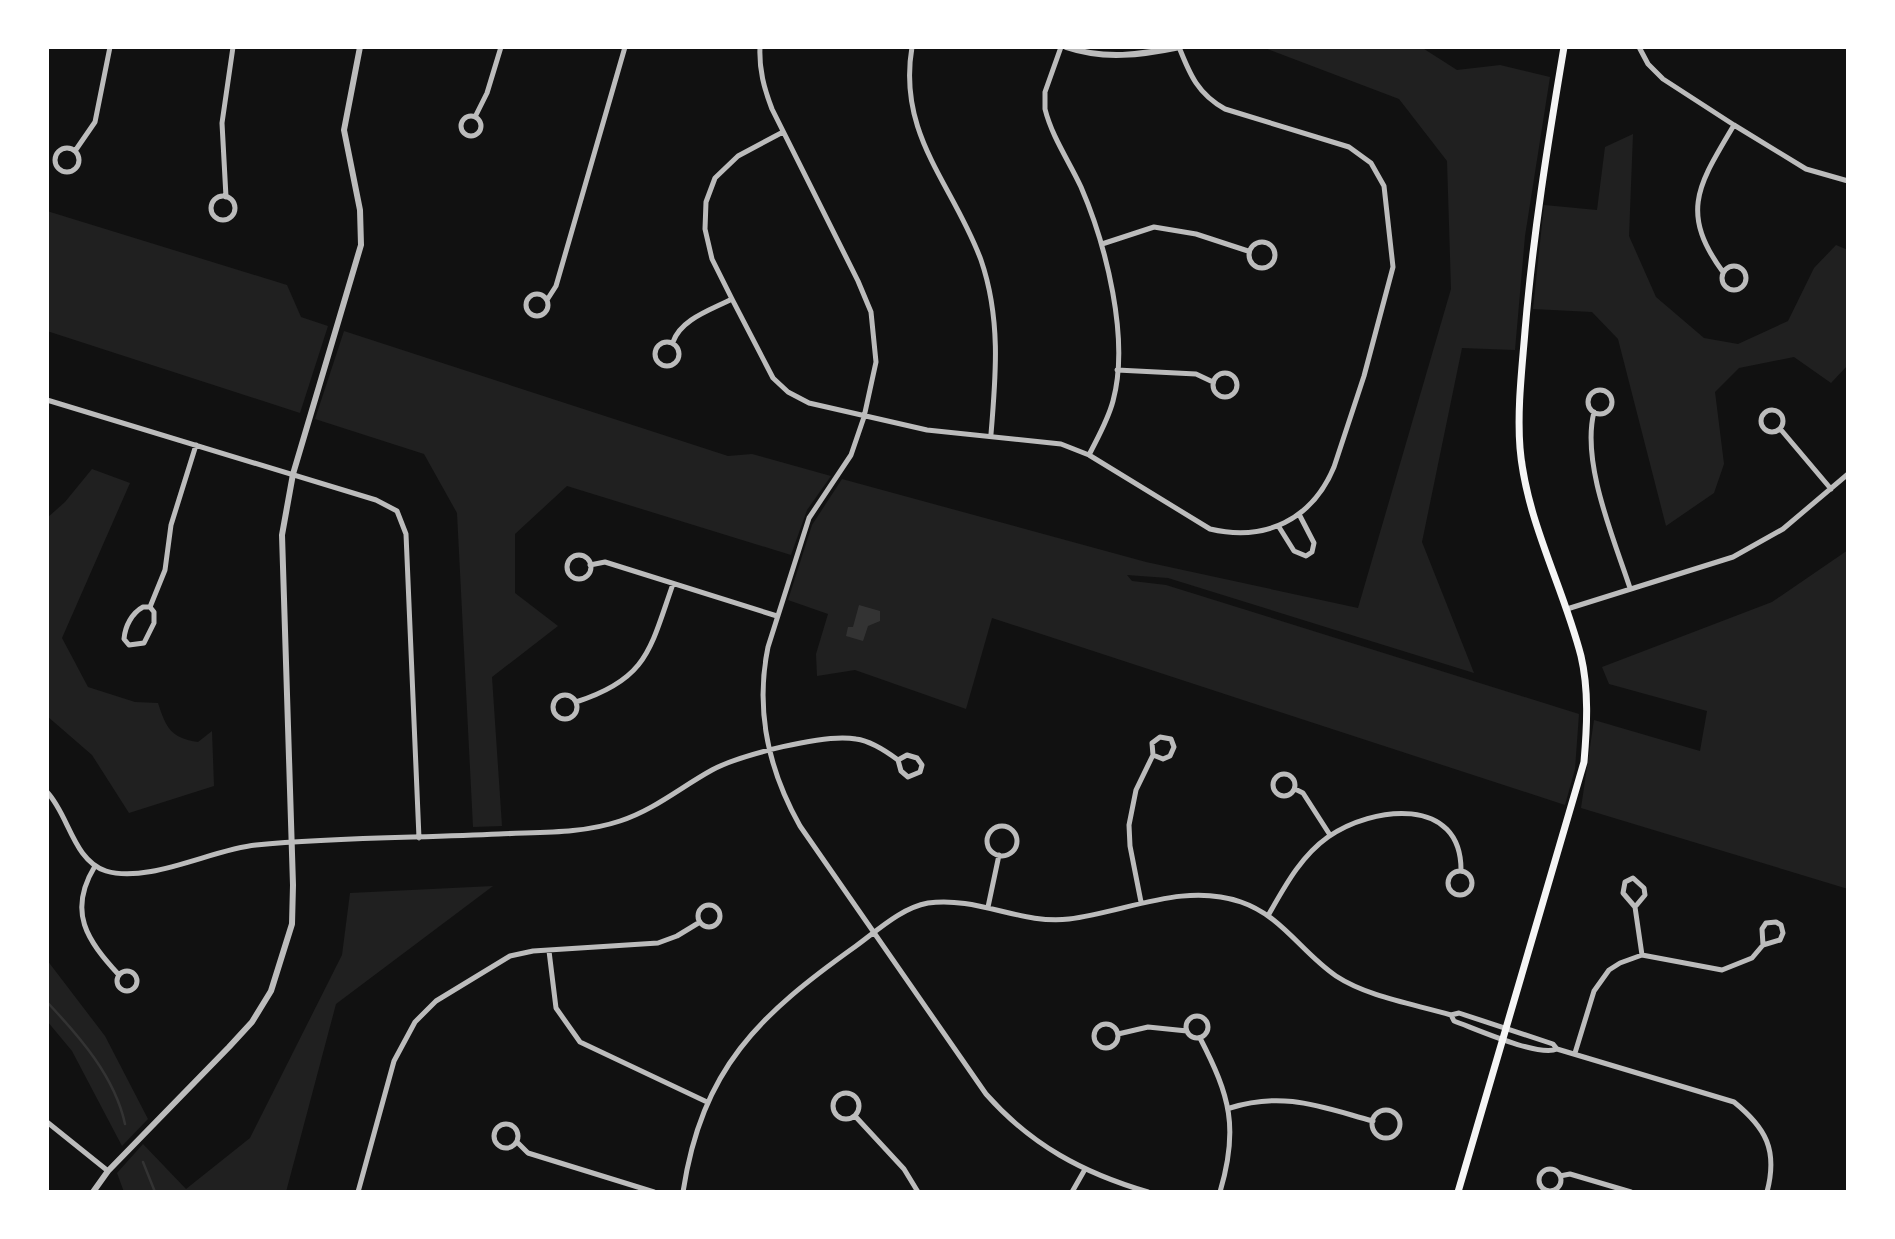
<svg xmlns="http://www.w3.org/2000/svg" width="1895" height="1239" viewBox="0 0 1895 1239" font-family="'PT Serif',serif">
  <rect width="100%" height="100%" fill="#111"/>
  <path fill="#202020" d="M1262 47H1421L1457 70 1500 65 1550 77 1525 236 1515 350 1462 348 1422 542 1474 673 1168 578 1127 575 1132 581 1166 585 1579 714 1575 769 1565 805 992 618 966 709 855 670 817 676 816 654 828 614 788 600 812 525 842 479 1146 562 1358 608 1451 289 1447 161 1399 99Z
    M1633 134 1629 236 1656 297 1704 338 1738 344 1788 321 1814 268 1836 245 1848 250V365L1831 383 1794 357 1739 368 1715 392 1724 464 1714 493 1666 526 1618 339 1592 312 1533 309 1544 205 1597 210 1605 147Z
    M47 211 287 285 301 317 328 326 300 413 47 331Z
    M344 331 728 456 752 454 831 476 807 510 791 555 567 486 515 534V593L558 626 492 677 502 826 473 827 457 513 424 454 315 419Z
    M92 469 130 483 62 638 88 687 135 702 158 703C166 728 171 738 198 742L212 731 214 786 129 813 92 755 47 716V518L65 502Z
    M1848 550V889L1581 808 1594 720 1700 751 1707 711 1609 684 1602 667 1772 602Z
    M493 886 336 1004 286 1192H124L117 1173 143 1144 186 1189 250 1138 342 955 350 893Z
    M47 960 105 1036 148 1119 122 1146 72 1051 47 1021Z"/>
  <path fill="#333" d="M859 605 880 611V621L868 626 863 641 846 636 848 627H853Z"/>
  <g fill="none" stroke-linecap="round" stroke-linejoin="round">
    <path stroke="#333" stroke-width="2.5" d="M47 1002C80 1037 115 1077 125 1124
      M143 1162 155 1192"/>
    <path stroke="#bcbcbc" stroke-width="5" d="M760 47C759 70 764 88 772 109L858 281 871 312 876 362 864 417 851 455 809 518 768 647C755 710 769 771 800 826L986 1094C1031 1145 1083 1173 1148 1192
      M912 47C897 135 953 184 981 260 1001 318 996 375 991 434
      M1061 47 1045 92V109C1052 137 1069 161 1081 187 1106 245 1130 339 1113 401 1108 420 1098 437 1089 455
      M1639 47 1648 64 1663 79 1734 125 1806 169 1848 181
      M461 126a10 10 0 1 1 20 0a10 10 0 1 1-20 0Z
      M475 117 487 93 501 47
      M783 132 738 156 715 178 706 202 705 229 712 259 732 299 773 378 788 392 809 403 927 430 1061 444 1089 455 1210 529C1265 542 1312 520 1334 467L1364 376 1393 267 1384 186 1371 163 1349 147 1225 109C1198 94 1190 75 1179 47
      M55 160a12 12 0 1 1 24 0a12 12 0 1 1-24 0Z
      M75 151 95 122 110 47
      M211 208a12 12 0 1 1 24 0a12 12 0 1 1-24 0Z
      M226 197 222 123 233 47
      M1249 255a13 13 0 1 1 26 0a13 13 0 1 1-26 0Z
      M1102 244 1154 227 1196 234 1248 251
      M1722 278a12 12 0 1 1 24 0a12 12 0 1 1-24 0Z
      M1723 272C1678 211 1700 183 1734 125
      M526 305a11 11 0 1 1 22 0a11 11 0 1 1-22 0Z
      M547 300 556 286 625 47
      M655 354a12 12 0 1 1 24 0a12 12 0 1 1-24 0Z
      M673 342C681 319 711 310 732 299
      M1117 370 1196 374 1213 382
      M1213 385a12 12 0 1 1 24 0a12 12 0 1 1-24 0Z
      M1588 402a12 12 0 1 1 24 0a12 12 0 1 1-24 0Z
      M47 400 376 500 397 511 406 534 419 838
      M1761 421a11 11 0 1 1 22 0a11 11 0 1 1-22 0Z
      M1594 412C1581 463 1614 539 1630 588
      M1782 431 1831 489
      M1279 527 1294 551 1306 556 1312 552 1314 543 1300 516
      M567 567a12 12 0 1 1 24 0a12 12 0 1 1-24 0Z
      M590 565 605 562 777 616
      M143 607H150L154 612V623L144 643 129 645 124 639C125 626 132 613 143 607Z
      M150 607 165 570 171 525 196 445
      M1567 609 1733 557 1783 529 1848 474
      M553 707a12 12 0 1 1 24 0a12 12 0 1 1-24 0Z
      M576 702C648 679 650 649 673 584
      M1273 785a11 11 0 1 1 22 0a11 11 0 1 1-22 0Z
      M1295 789 1303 793 1330 835
      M47 792C69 815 73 860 106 871 148 884 213 849 256 845 336 837 419 838 499 834 540 832 581 834 620 821 654 810 681 787 712 770 740 755 825 733 856 739 871 741 886 751 898 760L901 771 908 777 920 772 922 765 917 758 907 755 898 760
      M987 841a15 15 0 1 1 30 0a15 15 0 1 1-30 0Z
      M95 866C67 912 87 940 119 975
      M1448 883a12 12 0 1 1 24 0a12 12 0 1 1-24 0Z
      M1141 902 1130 846 1129 825 1136 790 1153 755 1152 743 1160 737 1171 739 1174 747 1170 756 1163 759 1153 755
      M698 916a11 11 0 1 1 22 0a11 11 0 1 1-22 0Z
      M988 907 999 855
      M1635 907 1623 893 1625 882 1633 878 1644 888 1645 895 1635 907 1642 955
      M1269 914C1285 886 1301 856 1328 837 1372 806 1462 795 1461 871
      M549 951 556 1008 580 1042 707 1102
      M117 981a10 10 0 1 1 20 0a10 10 0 1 1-20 0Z
      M1451 1015 1454 1021C1476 1029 1538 1057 1557 1049
      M1186 1027a11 11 0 1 1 22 0a11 11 0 1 1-22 0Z
      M1094 1036a12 12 0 1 1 24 0a12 12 0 1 1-24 0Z
      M1118 1034 1148 1027 1187 1031
      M1200 1038C1230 1096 1239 1128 1220 1192
      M1575 1053 1594 991 1609 970 1620 963 1642 955 1722 970 1752 958 1763 945 1780 940 1783 933 1781 925 1776 922 1766 923 1762 929 1763 945
      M833 1106a13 13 0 1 1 26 0a13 13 0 1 1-26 0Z
      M1230 1108C1284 1091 1321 1107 1373 1121
      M1372 1124a14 14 0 1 1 28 0a14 14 0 1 1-28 0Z
      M855 1116 904 1169 918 1192
      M47 1122 108 1171
      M494 1136a12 12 0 1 1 24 0a12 12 0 1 1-24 0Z
      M517 1142 528 1153 654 1192
      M1539 1180a11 11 0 1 1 22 0a11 11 0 1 1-22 0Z
      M1560 1176 1570 1174 1631 1192
      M358 1192 394 1061 415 1022 436 1001 510 956 533 951 658 943 677 936 700 922
      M683 1192C702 1068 759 1015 856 946 878 930 901 908 928 903 977 896 1022 925 1069 919 1126 912 1183 882 1241 902 1282 916 1301 952 1336 976 1368 997 1414 1004 1451 1015L1459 1013 1553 1044 1557 1049 1734 1102C1766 1128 1778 1150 1767 1192
      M1072 1192 1084 1171"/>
    <path stroke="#bcbcbc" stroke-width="6" d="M1066 47C1104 60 1141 55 1180 47
      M93 1192 108 1171 229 1047 252 1022 271 991 292 924 293 885 282 535 293 474 361 245 360 210 344 130 360 47"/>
    <path stroke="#f5f5f5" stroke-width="7" d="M1458 1192 1584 762C1587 727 1589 690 1581 656 1563 586 1526 520 1520 448 1517 409 1522 369 1525 331 1533 235 1548 142 1564 47"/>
  </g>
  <rect width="1895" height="1239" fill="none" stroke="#ffffff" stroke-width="98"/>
</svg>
